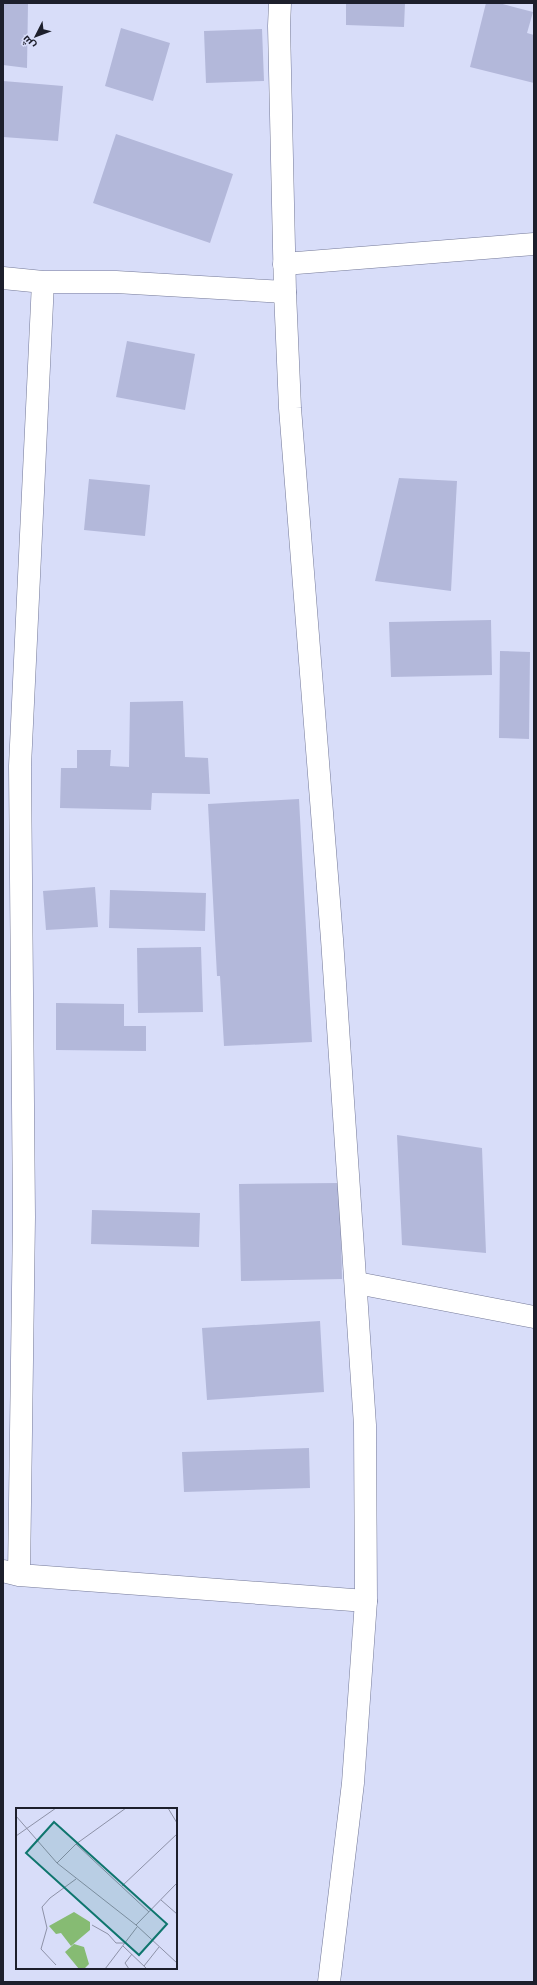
<svg xmlns="http://www.w3.org/2000/svg" width="537" height="1985" viewBox="0 0 537 1985" font-family="'Crimson Pro',Cairo,serif">
  <rect width="100%" height="100%" fill="#d8ddf9"/>
  <path fill="#b3b8da" d="M3 3H28L27 68 3 65Z
    M346 3H405L404 27 346 25Z
    M486 3H499L533 12 527 33 534 35V83L470 67Z
    M121 28 170 43 153 101 105 86Z
    M262 29 264 81 206 83 204 31Z
    M3 81 63 86 58 141 3 137Z
    M116 134 233 174 210 243 93 203Z
    M127 341 195 354 185 410 116 397Z
    M399 478 457 481 451 591 375 581Z
    M89 479 150 485 145 536 84 530Z
    M491 620 492 675 391 677 389 622Z
    M500 651 530 652 529 739 499 738Z
    M183 701 185 757 208 758 210 794 152 793 151 810 60 808 61 768H77V750H111L110 766 129 767 130 702Z
    M299 799 312 1042 224 1046 220 976H217L208 804Z
    M95 887 98 927 46 930 43 891Z
    M110 890 206 893 205 931 109 928Z
    M201 947 203 1012 138 1013 137 948Z
    M56 1003 124 1004V1026H146V1051L56 1050Z
    M397 1135 482 1148 486 1253 402 1245Z
    M340 1183 342 1279 241 1281 239 1184Z
    M92 1210 200 1213 199 1247 91 1244Z
    M320 1321 324 1392 207 1400 202 1328Z
    M309 1448 310 1488 184 1492 182 1452Z"/>
  <g fill="none" stroke-linecap="round" stroke-linejoin="round">
    <g stroke="#747998" stroke-width="23">
      <path id="street" d="M284 264 534 244
        M3 278 43 282H116L285 292
        M357 1283 534 1317
        M3 1571 19 1575 366 1601
        M19 1575 24 1217 20 766 43 282"/>
    </g>
    <g stroke="#747998" stroke-width="23">
      <path id="secondary" d="M280 3 279 26 285 292 290 408 332 939 365 1425 366 1601 353 1783 329 1982"/>
    </g>
    <use href="#street" stroke="#fff" stroke-width="22"/>
    <use href="#secondary" stroke="#fff" stroke-width="22"/>
  </g>
  <g transform="translate(16 1808)">
    <rect width="161" height="161" fill="#d8ddf9"/>
    <path d="M58 104 74 114V122L55 138 45 125 40 126 33 118ZM58 136 68 139 73 156 68 161H63L49 144Z" fill="#86bb73"/>
    <path fill="none" stroke="#8d91a7" stroke-width="1" d="M152 0 161 15M0 8 41 55 120 117 161 155M0 28 40 0M60 36 133 104M41 55 60 36 110 0M106 78 161 26M145 92 161 106M76 117 92 126 100 135H108M120 117 161 75M107 138 131 161M40 157 25 141 31 120 26 99 34 90 60 71M128 158 143 139M89 161 121 119M113 161 109 155 116 146"/>
    <path fill="#0f766e" fill-opacity="0.15" stroke="#0f766e" stroke-width="2" d="M38 14 151 116 123 147 10 45Z"/>
    <rect width="161" height="161" fill="none" stroke="#1d1f2c" stroke-width="2"/>
  </g>
  <rect width="537" height="1985" fill="none" stroke="#1d1f2c" stroke-width="8"/>
  <g transform="translate(36 36) rotate(228)" stroke="#d8ddf9" stroke-width="3" paint-order="stroke">
  <path d="M0-3L7 15L0 10L-7 15Z" fill="#1d1f2c"/>
  <text y="-6" font-size="11" font-weight="bold" text-anchor="middle" fill="#1d1f2c">ش</text>
  </g>
</svg>
